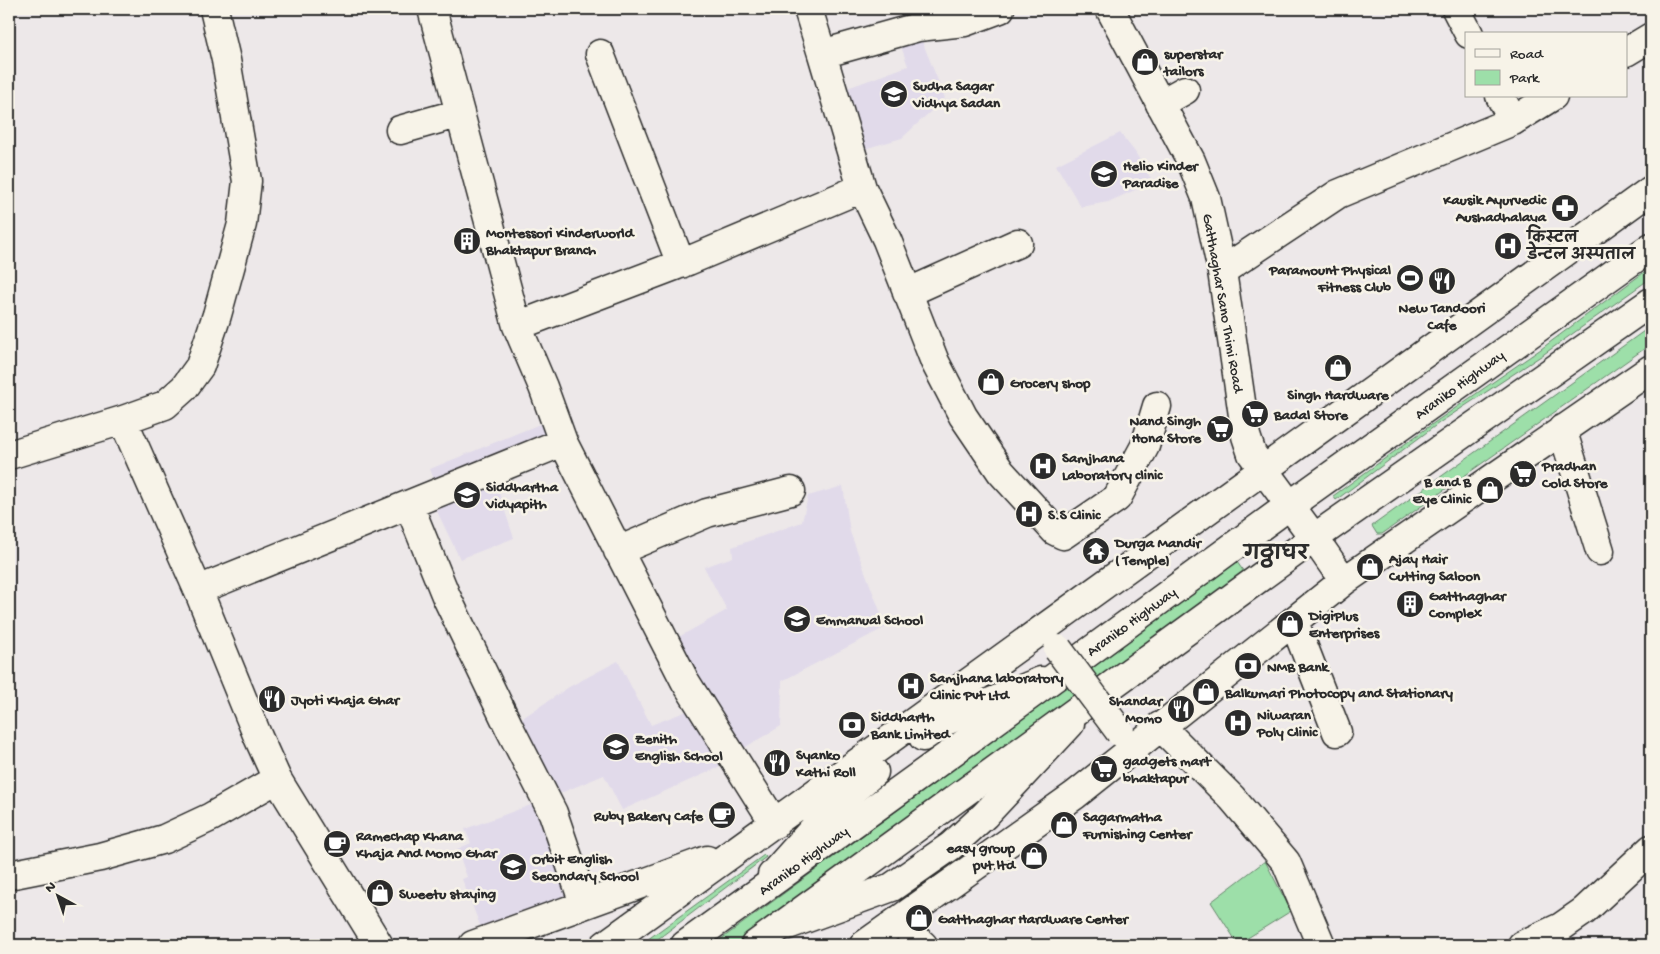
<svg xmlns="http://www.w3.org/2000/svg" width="1660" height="954" viewBox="0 0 1660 954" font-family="'Gochi Hand','Playpen Sans Deva',sans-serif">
  <rect width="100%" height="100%" fill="#ede8e9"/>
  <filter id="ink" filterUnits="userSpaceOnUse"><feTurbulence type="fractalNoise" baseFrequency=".02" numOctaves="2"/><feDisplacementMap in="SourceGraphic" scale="10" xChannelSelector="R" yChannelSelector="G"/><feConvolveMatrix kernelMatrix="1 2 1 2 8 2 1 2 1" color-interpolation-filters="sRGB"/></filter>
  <g filter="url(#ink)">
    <path fill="#e1daea" d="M918 31 945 98 902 138 864 149 842 90 908 66 898 38Z
      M1120 133 1135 152 1153 182 1108 202 1081 207 1056 165Z
      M552 419 560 437 493 475 514 538 460 559 433 503 437 487 430 469Z
      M843 486 850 532 886 627 782 681 781 726 739 751 677 638 727 610 704 567 733 557 732 547 802 522 808 496Z
      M618 661 651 725 695 708 720 767 622 810 604 775 551 797 509 727 569 687Z
      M539 802 572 893 481 928 462 879 467 877 457 849 471 843 465 829Z"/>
    <path fill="#9ddfa9" stroke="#64856a" d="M1651 267V278L1544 354 1439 423 1336 500 1333 496 1438 420 1541 349Z
      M1651 326V344L1382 534H1377L1372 526Z
      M1237 562 1244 572 734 945H713Z
      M764 855 766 857 650 945H640Z
      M1265 861 1291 911 1238 944 1211 902Z"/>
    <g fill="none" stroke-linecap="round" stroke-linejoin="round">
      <g stroke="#2b2b2b" stroke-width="31">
        <path id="minor" d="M432 9 517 326 543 387 563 442 685 681 775 824
          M808 9 822 54 918 27 965 22 1000 9
          M1456 9 1469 34
          M1626 52 1651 37
          M600 54 681 264
          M822 54 862 188
          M1500 96 1513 121
          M1160 104 1185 90
          M400 130 460 113
          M1222 271 1338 194 1513 121 1553 96
          M907 293 1018 243
          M517 326 688 261 862 188 887 240 935 362 963 416 1001 472 1055 531 1063 535 1117 498 1145 446 1157 406
          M123 420 198 590 258 737 277 779 379 945
          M1562 429 1600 551
          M9 455 123 420 165 405 184 388 200 366 217 315 242 224 247 181 226 60 214 9
          M409 505 446 596 509 727 553 813 584 904
          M1314 538 1344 581
          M618 551 707 513 791 491
          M198 590 563 442
          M1294 622 1337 732
          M1160 726 1232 798 1286 862 1321 945
          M923 737 946 721 1041 681
          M9 875 100 857 164 839 211 817 277 779
          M772 875 832 808 874 772
          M900 919 914 937 923 945
          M788 925 892 887 951 846 985 815 1070 724
          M473 945 707 860
          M605 945 1651 190
          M864 945 1075 795 1344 581 1651 369
          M1522 945 1561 927 1584 911 1651 849"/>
      </g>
      <g stroke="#2b2b2b" stroke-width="31">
        <path id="major" d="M1110 9 1191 161 1206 198 1222 271 1246 436 1252 454 1314 538"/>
      </g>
      <g stroke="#2b2b2b" stroke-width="31">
        <path id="highway" d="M685 945 947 756 1290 505 1651 247
          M755 945 1314 538 1651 302"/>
      </g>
      <use href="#minor" stroke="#f7f3e8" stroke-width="28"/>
      <use href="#major" stroke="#f7f3e8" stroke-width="28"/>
      <use href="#highway" stroke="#f7f3e8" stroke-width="28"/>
      <g stroke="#2b2b2b" stroke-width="31" stroke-linecap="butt">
        <path id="minor-bridge" d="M1058 649 1120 732"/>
      </g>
      <use href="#minor-bridge" stroke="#f7f3e8" stroke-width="28"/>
    </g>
  </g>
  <defs>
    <g id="shop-disc" transform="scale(1.4375)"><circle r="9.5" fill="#2b2b2b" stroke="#f7f3e8"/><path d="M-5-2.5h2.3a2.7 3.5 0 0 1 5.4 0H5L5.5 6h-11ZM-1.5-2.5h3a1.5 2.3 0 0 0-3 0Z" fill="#fff"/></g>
    <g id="school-disc" transform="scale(1.4375)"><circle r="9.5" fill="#2b2b2b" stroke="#f7f3e8"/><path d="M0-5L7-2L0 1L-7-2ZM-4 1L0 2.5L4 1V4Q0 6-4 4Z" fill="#fff"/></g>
    <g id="pharmacy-disc" transform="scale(1.4375)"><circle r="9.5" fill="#2b2b2b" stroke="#f7f3e8"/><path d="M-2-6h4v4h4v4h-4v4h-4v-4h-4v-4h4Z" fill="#fff"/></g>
    <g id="building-disc" transform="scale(1.4375)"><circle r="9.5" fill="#2b2b2b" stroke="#f7f3e8"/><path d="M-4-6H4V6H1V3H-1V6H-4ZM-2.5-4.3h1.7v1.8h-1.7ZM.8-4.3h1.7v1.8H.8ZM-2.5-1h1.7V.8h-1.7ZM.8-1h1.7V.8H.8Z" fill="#fff"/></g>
    <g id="hospital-disc" transform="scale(1.4375)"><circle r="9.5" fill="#2b2b2b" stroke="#f7f3e8"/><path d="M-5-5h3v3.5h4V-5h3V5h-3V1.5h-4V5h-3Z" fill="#fff"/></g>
    <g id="stadium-disc" transform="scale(1.4375)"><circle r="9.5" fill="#2b2b2b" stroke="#f7f3e8"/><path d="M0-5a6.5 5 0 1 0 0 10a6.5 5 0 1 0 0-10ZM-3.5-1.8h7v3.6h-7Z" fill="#fff"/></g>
    <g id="restaurant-disc" transform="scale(1.4375)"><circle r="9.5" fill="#2b2b2b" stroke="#f7f3e8"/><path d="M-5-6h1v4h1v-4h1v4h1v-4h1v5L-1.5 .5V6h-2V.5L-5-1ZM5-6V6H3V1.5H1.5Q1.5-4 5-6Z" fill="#fff"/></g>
    <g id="supermarket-disc" transform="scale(1.4375)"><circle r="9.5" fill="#2b2b2b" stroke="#f7f3e8"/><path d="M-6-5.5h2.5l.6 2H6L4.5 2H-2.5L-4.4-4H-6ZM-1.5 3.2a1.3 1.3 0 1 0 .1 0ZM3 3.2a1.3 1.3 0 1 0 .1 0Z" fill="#fff"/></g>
    <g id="temple-disc" transform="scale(1.4375)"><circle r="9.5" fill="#2b2b2b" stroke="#f7f3e8"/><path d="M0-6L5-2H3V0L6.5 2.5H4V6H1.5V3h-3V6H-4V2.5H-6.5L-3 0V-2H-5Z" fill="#fff"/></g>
    <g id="bank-disc" transform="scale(1.4375)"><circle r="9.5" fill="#2b2b2b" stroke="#f7f3e8"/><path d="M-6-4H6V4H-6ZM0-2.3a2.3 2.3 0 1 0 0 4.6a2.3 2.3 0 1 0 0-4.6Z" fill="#fff"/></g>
    <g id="cafe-disc" transform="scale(1.4375)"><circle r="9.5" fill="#2b2b2b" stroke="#f7f3e8"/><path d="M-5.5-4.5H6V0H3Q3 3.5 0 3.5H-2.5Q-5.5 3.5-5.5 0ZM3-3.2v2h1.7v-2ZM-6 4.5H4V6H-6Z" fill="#fff"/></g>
  </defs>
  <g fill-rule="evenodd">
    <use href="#shop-disc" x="1145" y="62"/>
    <use href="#school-disc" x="894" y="94"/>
    <use href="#school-disc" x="1104" y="174"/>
    <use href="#pharmacy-disc" x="1565" y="208"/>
    <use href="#building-disc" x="467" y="241"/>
    <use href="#hospital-disc" x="1508" y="246"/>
    <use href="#stadium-disc" x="1410" y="278"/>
    <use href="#restaurant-disc" x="1442" y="281"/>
    <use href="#shop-disc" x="1338" y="368"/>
    <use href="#shop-disc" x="991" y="382"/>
    <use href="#supermarket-disc" x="1255" y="414"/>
    <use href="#supermarket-disc" x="1220" y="429"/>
    <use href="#hospital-disc" x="1043" y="466"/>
    <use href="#supermarket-disc" x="1523" y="474"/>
    <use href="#shop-disc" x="1490" y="490"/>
    <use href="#school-disc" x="467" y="495"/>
    <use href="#hospital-disc" x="1029" y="514"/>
    <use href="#temple-disc" x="1096" y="551"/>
    <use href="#shop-disc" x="1370" y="567"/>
    <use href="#building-disc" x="1410" y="604"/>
    <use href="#school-disc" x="797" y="619"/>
    <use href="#shop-disc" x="1290" y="624"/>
    <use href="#bank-disc" x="1248" y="666"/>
    <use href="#hospital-disc" x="911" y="686"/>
    <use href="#shop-disc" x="1206" y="692"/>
    <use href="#restaurant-disc" x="272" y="699"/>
    <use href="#restaurant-disc" x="1181" y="709"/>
    <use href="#hospital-disc" x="1238" y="723"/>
    <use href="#bank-disc" x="852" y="725"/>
    <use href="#school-disc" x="616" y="747"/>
    <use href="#restaurant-disc" x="777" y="763"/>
    <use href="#supermarket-disc" x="1104" y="769"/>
    <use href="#cafe-disc" x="722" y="815"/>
    <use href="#shop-disc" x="1064" y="825"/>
    <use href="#cafe-disc" x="337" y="844"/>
    <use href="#shop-disc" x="1034" y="856"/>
    <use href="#school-disc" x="513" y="867"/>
    <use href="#shop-disc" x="380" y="893"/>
    <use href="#shop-disc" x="919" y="918"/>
  </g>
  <g text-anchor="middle" stroke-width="5" stroke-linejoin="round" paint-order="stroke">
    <g font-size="15" font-weight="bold" fill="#2b2b2b" stroke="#f7f3e8" text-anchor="start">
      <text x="1164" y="58">superstar<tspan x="1164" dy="17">tailors</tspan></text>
      <text x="913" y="90">Sudha Sagar<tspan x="913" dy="17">Vidhya Sadan</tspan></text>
      <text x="1123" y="170">Helio Kinder<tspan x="1123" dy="17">Paradise</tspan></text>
      <text x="1546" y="204" text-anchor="end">Kausik Ayurvedic<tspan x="1546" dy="17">Aushadhalaya</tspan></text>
      <text x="486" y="237">Montessori Kinderworld<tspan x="486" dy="17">Bhaktapur Branch</tspan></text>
      <text x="1527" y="242">क्रिस्टल<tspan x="1527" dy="17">डेन्टल अस्पताल</tspan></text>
      <text x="1391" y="274" text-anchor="end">Paramount Physical<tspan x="1391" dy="17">Fitness Club</tspan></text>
      <text x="1442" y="312" text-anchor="middle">New Tandoori<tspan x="1442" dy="17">Cafe</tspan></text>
      <text x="1010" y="387">Grocery shop</text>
      <text x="1338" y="399" text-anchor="middle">Singh Hardware</text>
      <text x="1274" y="419">Badal Store</text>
      <text x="1201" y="425" text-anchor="end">Nand Singh<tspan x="1201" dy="17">Hona Store</tspan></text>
      <text x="1062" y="462">Samjhana<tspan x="1062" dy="17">Laboratory clinic</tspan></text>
      <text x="1542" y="470">Pradhan<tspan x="1542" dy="17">Cold Store</tspan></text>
      <text x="1471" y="486" text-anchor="end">B and B<tspan x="1471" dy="17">Eye Clinic</tspan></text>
      <text x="486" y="491">Siddhartha<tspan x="486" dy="17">Vidyapith</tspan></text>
      <text x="1048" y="519">S.S Clinic</text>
      <text x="1115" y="547">Durga Mandir<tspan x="1115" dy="17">( Temple)</tspan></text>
      <text x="1389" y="563">Ajay Hair<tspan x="1389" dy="17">Cutting Saloon</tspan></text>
      <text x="1429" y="600">Gatthaghar<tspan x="1429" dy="17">Complex</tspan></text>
      <text x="1309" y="620">DigiPlus<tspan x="1309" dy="17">Enterprises</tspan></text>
      <text x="816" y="624">Emmanual School</text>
      <text x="1267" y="671">NMB Bank</text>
      <text x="930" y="682">Samjhana laboratory<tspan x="930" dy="17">Clinic Pvt Ltd</tspan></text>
      <text x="1225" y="697">Balkumari Photocopy and Stationary</text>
      <text x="291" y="704">Jyoti Khaja Ghar</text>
      <text x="1162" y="705" text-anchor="end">Shandar<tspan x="1162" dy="17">Momo</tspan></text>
      <text x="1257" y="719">Niwaran<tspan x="1257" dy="17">Poly Clinic</tspan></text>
      <text x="871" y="721">Siddharth<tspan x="871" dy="17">Bank Limited</tspan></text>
      <text x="635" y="743">Zenith<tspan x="635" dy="17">English School</tspan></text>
      <text x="796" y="759">Syanko<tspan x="796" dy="17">Kathi Roll</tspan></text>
      <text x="1123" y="765">gadgets mart<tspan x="1123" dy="17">bhaktapur</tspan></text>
      <text x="703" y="820" text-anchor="end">Ruby Bakery Cafe</text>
      <text x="1083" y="821">Sagarmatha<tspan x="1083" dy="17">Furnishing Center</tspan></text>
      <text x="356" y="840">Ramechap Khana<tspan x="356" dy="17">Khaja And Momo Ghar</tspan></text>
      <text x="1015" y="852" text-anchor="end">easy group<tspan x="1015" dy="17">pvt ltd</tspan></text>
      <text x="532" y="863">Orbit English<tspan x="532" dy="17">Secondary School</tspan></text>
      <text x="399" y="898">Sweetu staying</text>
      <text x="938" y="923">Gatthaghar Hardware Center</text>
    </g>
    <g font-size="15" fill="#2b2b2b" stroke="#f7f3e8">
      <text transform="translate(1224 303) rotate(80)" y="5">Gatthaghar Sano Thimi Road</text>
      <text transform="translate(1459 384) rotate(-36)" y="5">Araniko Highway</text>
      <text transform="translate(1131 621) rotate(-36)" y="5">Araniko Highway</text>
      <text transform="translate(803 860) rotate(-36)" y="5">Araniko Highway</text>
    </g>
    <g font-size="20" font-weight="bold" fill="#2b2b2b" stroke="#f7f3e8">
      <text x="1276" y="559">गठ्ठाघर</text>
    </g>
  </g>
  <rect width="1660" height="954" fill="none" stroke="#f7f3e8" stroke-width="30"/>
  <rect x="15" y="15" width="1630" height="924" fill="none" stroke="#2b2b2b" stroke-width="2" filter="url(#ink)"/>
  <rect x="1465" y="32" width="162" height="65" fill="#f7f3e8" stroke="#a5a39c"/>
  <rect x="1475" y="49" width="25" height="8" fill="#f7f3e8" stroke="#a5a39c"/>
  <text x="1510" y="58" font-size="15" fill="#2b2b2b">Road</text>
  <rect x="1475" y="70" width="25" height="15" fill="#9ddfa9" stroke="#a5a39c"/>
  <text x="1510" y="82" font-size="15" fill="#2b2b2b">Park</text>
  <g transform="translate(58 896) rotate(320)" stroke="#f7f3e8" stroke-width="4" paint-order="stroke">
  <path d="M0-4L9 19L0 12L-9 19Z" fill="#2b2b2b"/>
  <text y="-8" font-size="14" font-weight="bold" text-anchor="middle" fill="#2b2b2b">N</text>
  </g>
</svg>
